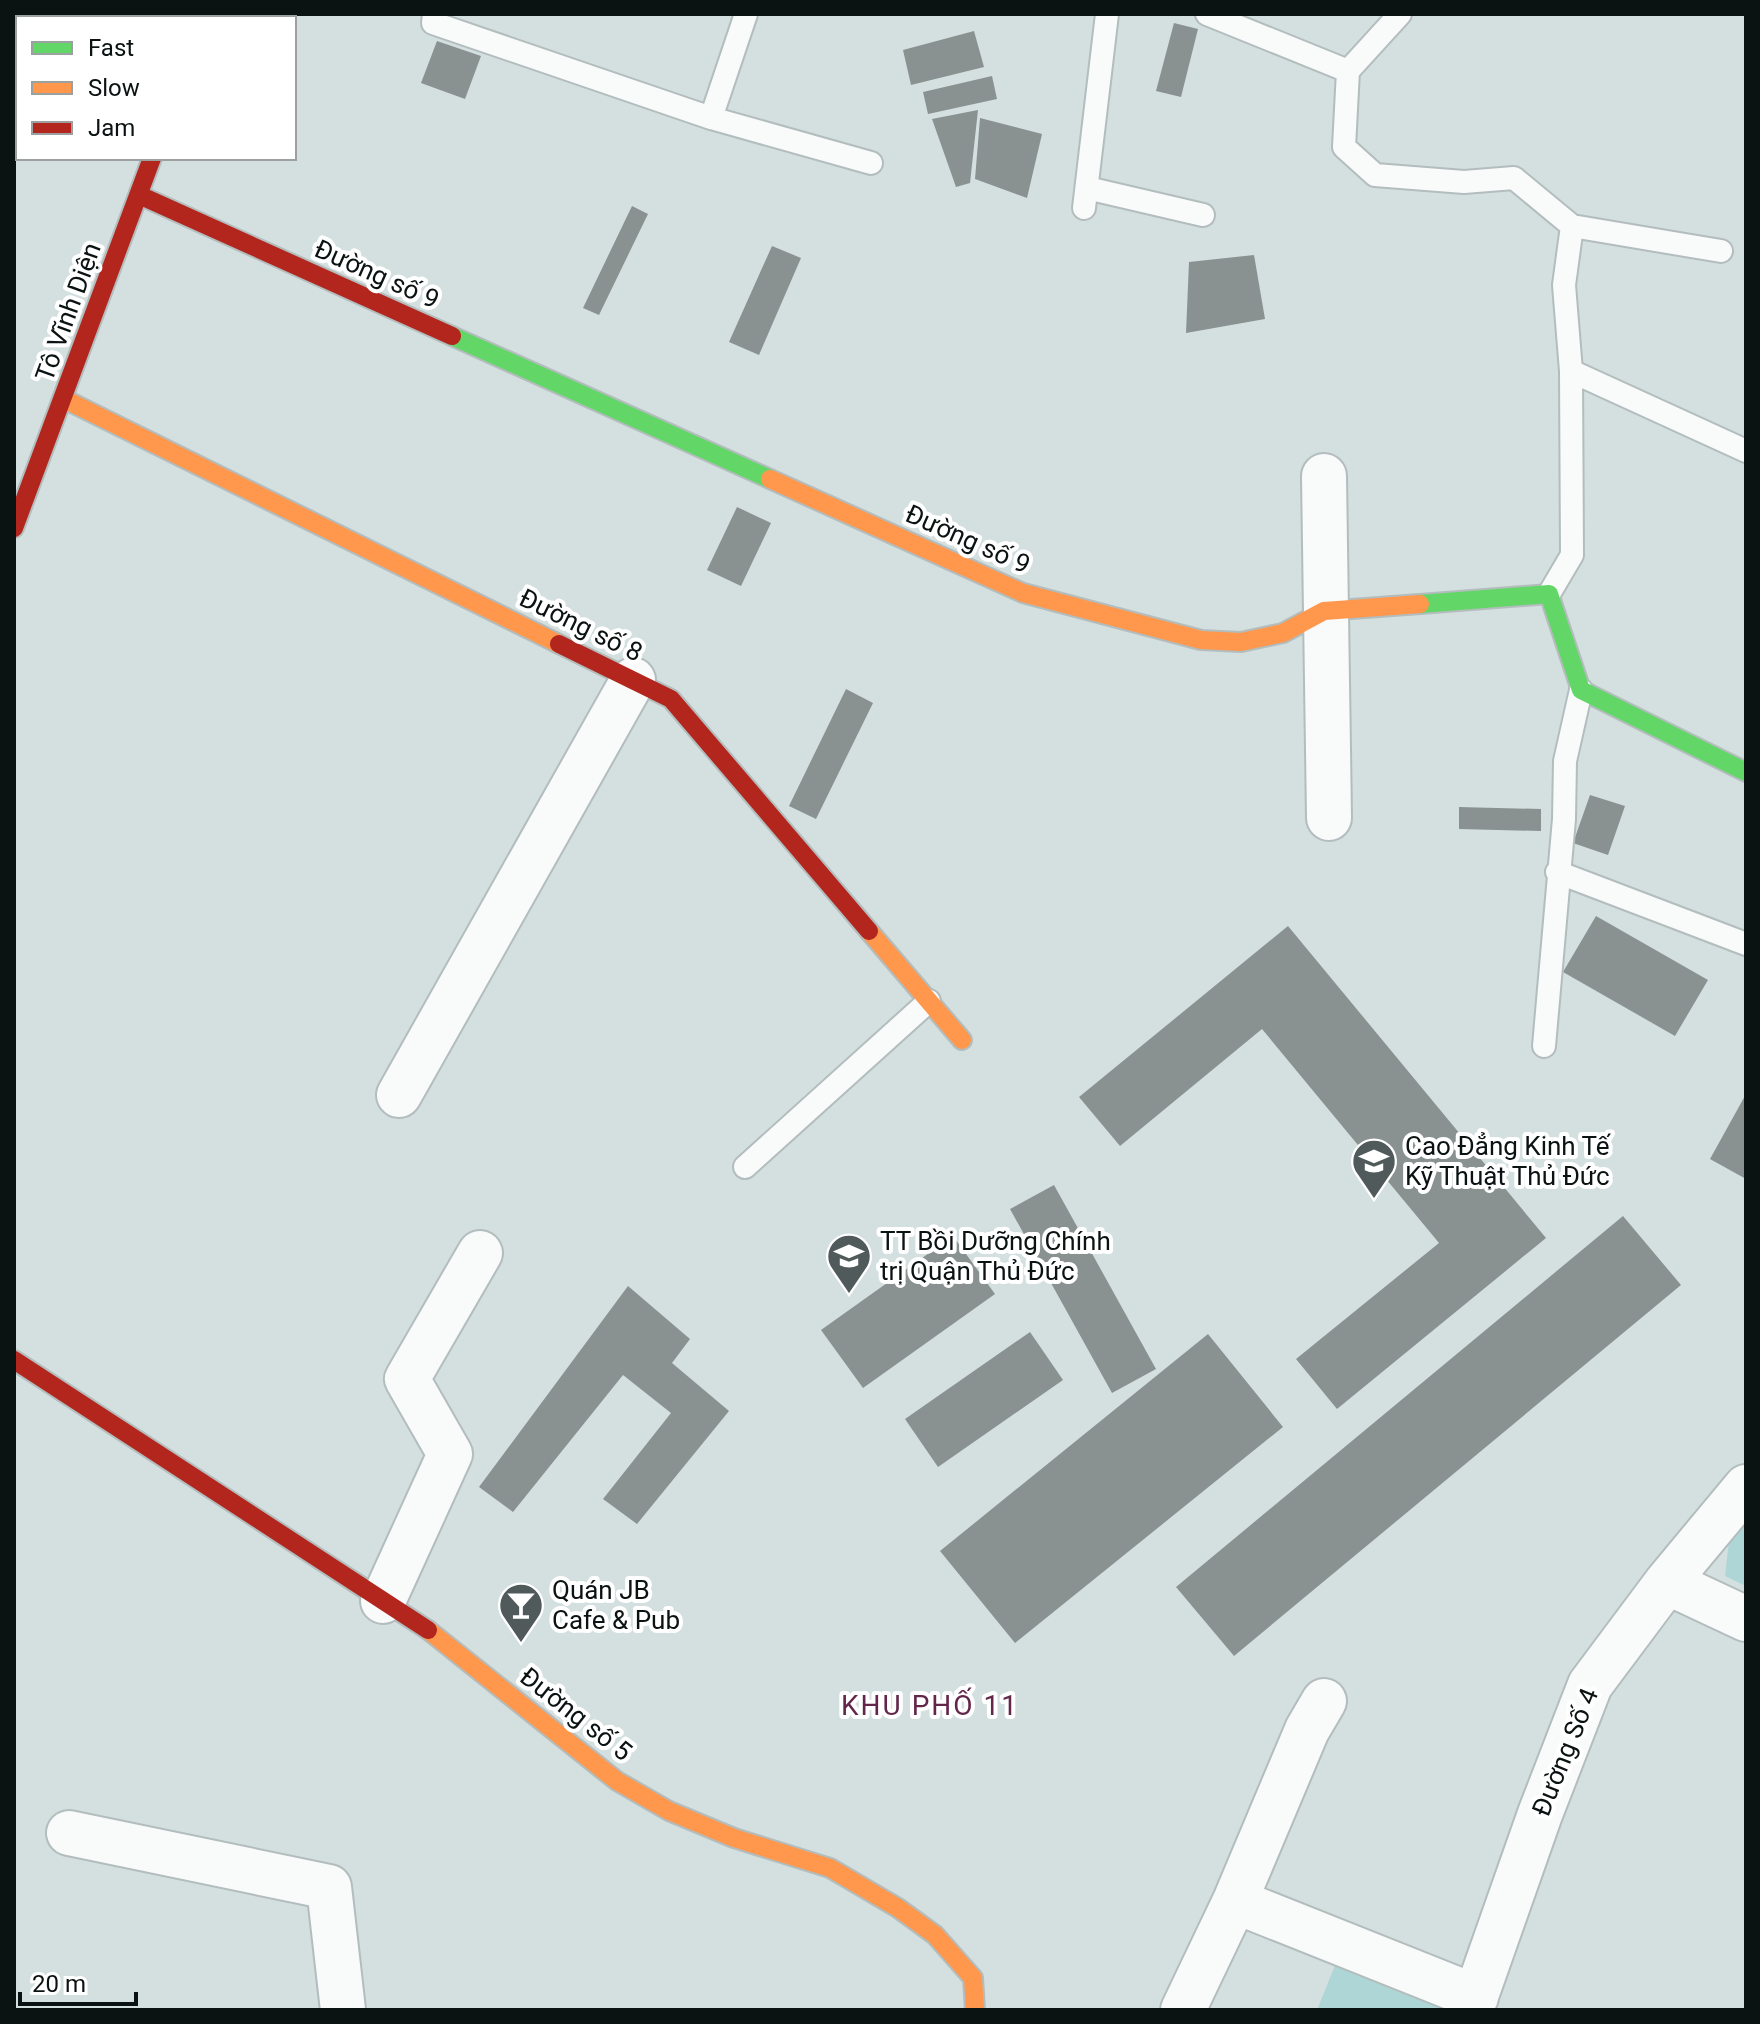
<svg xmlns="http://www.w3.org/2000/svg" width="1760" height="2024" viewBox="0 0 1760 2024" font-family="Roboto,sans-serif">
  <rect width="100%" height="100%" fill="#d4dfdf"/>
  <path fill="#afd6d6" d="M1746 1521V1586L1725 1576 1729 1541Z
    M1340 1953 1446 2000 1442 2010H1317Z"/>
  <path fill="#899291" d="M1174 23 1198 29 1181 97 1156 91Z
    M974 31 984 67 911 85 903 50Z
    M437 41 481 56 465 99 421 83Z
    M14 71 18 73V114L14 112Z
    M992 76 997 99 928 114 923 92Z
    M978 110 970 183 956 187 932 119Z
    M980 118 1042 134 1027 198 975 179Z
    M632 206 648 214 599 315 583 308Z
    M772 246 801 258 759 355 729 342Z
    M1254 255 1265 319 1186 333 1189 262Z
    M737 507 771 523 741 586 707 570Z
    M846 689 873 703 816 819 789 806Z
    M1590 795 1625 806 1608 855 1573 843Z
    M1459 807 1541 809V831L1459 829Z
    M1596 916 1708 980 1675 1036 1563 972Z
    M1288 926 1546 1238 1337 1409 1296 1359 1439 1243 1262 1029 1120 1146 1079 1097Z
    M1746 1094V1179L1710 1159Z
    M1054 1185 1156 1369 1112 1393 1010 1209Z
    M1623 1216 1681 1285 1234 1656 1176 1587Z
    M953 1236 995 1294 863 1388 821 1330Z
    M628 1286 690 1339 672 1363 729 1411 637 1524 603 1499 671 1413 623 1375 513 1512 479 1487Z
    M1030 1332 1063 1380 938 1467 905 1419Z
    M1208 1334 1283 1427 1015 1643 940 1551Z"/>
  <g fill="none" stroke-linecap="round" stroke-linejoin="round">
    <g stroke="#b3bdbd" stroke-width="26">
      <path id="lane" d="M434 14 433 23 711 118 746 14
        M1207 14 1348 71
        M1400 14 1348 71 1344 147 1375 175 1464 182 1514 178 1572 226 1564 285 1571 371 1572 555 1549 594
        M711 118 871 163
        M1087 188 1203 215
        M1084 208 1107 14
        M1572 226 1721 251
        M1571 371 1746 451
        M1557 872 1746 944
        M1544 1046 1564 819 1565 761 1581 690
        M745 1167 929 1001"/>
    </g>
    <g stroke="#b3bdbd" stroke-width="48">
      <path id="street" d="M1324 476 1329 818
        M399 1095 633 680
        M1667 1582 1746 1619
        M383 1601 450 1454 407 1379 480 1253
        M69 1833 329 1887 343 2010
        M1235 1901 1307 1730 1324 1701
        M1183 2010 1235 1901 1476 1997
        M1471 2010 1540 1814 1590 1685 1667 1582 1746 1487"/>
    </g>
    <g stroke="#b3bdbd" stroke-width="22">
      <path id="fast" d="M452 336 770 479
        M1420 604 1549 594 1581 690 1746 772"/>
    </g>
    <g stroke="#b3bdbd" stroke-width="22">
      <path id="slow" d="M202 18 204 14
        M64 399 559 644
        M770 479 1023 593 1201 640 1241 642 1283 633 1324 611 1420 604
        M869 931 962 1040
        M428 1630 617 1781 669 1811 734 1838 830 1868 898 1908 935 1935 973 1978 975 2010"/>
    </g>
    <g stroke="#b3bdbd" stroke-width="22">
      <path id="jam" d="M139 195 452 336
        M14 528 152 158
        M559 644 671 699 869 931
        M14 1360 428 1630"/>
    </g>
    <use href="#lane" stroke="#f9fafa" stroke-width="22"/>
    <use href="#street" stroke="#f9fafa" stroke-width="44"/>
    <use href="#fast" stroke="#63d668" stroke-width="18"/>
    <use href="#slow" stroke="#ff974d" stroke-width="18"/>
    <use href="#jam" stroke="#b3261e" stroke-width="18"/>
  </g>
  <defs>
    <g id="school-pin" transform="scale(2.3)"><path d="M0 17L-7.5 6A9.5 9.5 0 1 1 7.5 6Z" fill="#515a5a" stroke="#fff"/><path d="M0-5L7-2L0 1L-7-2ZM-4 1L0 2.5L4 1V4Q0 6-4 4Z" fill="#fff"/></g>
    <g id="bar-pin" transform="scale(2.3)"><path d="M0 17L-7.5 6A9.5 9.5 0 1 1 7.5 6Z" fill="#515a5a" stroke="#fff"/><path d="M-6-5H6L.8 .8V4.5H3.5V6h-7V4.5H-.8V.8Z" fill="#fff"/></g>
  </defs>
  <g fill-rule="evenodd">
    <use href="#school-pin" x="1374" y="1161"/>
    <use href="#school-pin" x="849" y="1256"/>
    <use href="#bar-pin" x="521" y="1605"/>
  </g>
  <g text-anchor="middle" stroke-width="8" stroke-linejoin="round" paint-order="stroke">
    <g font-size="26" fill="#0b1212" stroke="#fff">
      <text transform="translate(377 274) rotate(24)" y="9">Đường số 9</text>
      <text transform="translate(68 312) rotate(-70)" y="9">Tô Vĩnh Diện</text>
      <text transform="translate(968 539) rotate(24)" y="9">Đường số 9</text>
      <text transform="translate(581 625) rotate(26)" y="9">Đường số 8</text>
      <text transform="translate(576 1714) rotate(38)" y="9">Đường số 5</text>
      <text transform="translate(1565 1752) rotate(-68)" y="9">Đường Số 4</text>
    </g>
    <g font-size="26" fill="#0b1212" stroke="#fff" text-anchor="start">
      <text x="1405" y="1155">Cao Đẳng Kinh Tế<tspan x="1405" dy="30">Kỹ Thuật Thủ Đức</tspan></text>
      <text x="880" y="1250">TT Bồi Dưỡng Chính<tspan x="880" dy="30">trị Quận Thủ Đức</tspan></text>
      <text x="552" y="1599">Quán JB<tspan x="552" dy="30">Cafe &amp; Pub</tspan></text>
    </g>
    <g font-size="28" letter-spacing="2" fill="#63264b" stroke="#fff">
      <text x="930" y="1715">KHU PHỐ 11</text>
    </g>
  </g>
  <rect width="1760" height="2024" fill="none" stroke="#0b1212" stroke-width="32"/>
  <rect x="16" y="16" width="280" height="144" fill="#ffffff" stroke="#9da0a0" stroke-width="2"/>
  <rect x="32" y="42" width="40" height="12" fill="#63d668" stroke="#9da0a0" stroke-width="2"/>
  <text x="88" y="56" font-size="24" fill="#0b1212">Fast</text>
  <rect x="32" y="82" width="40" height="12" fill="#ff974d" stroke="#9da0a0" stroke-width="2"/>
  <text x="88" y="96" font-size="24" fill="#0b1212">Slow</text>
  <rect x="32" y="122" width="40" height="12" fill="#b3261e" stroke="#9da0a0" stroke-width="2"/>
  <text x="88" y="136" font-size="24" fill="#0b1212">Jam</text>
  <path d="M20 1992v12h116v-12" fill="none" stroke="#0b1212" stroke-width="4"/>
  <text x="32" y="1992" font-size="24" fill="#0b1212" stroke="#ffffff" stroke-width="6" paint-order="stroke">20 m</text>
</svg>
